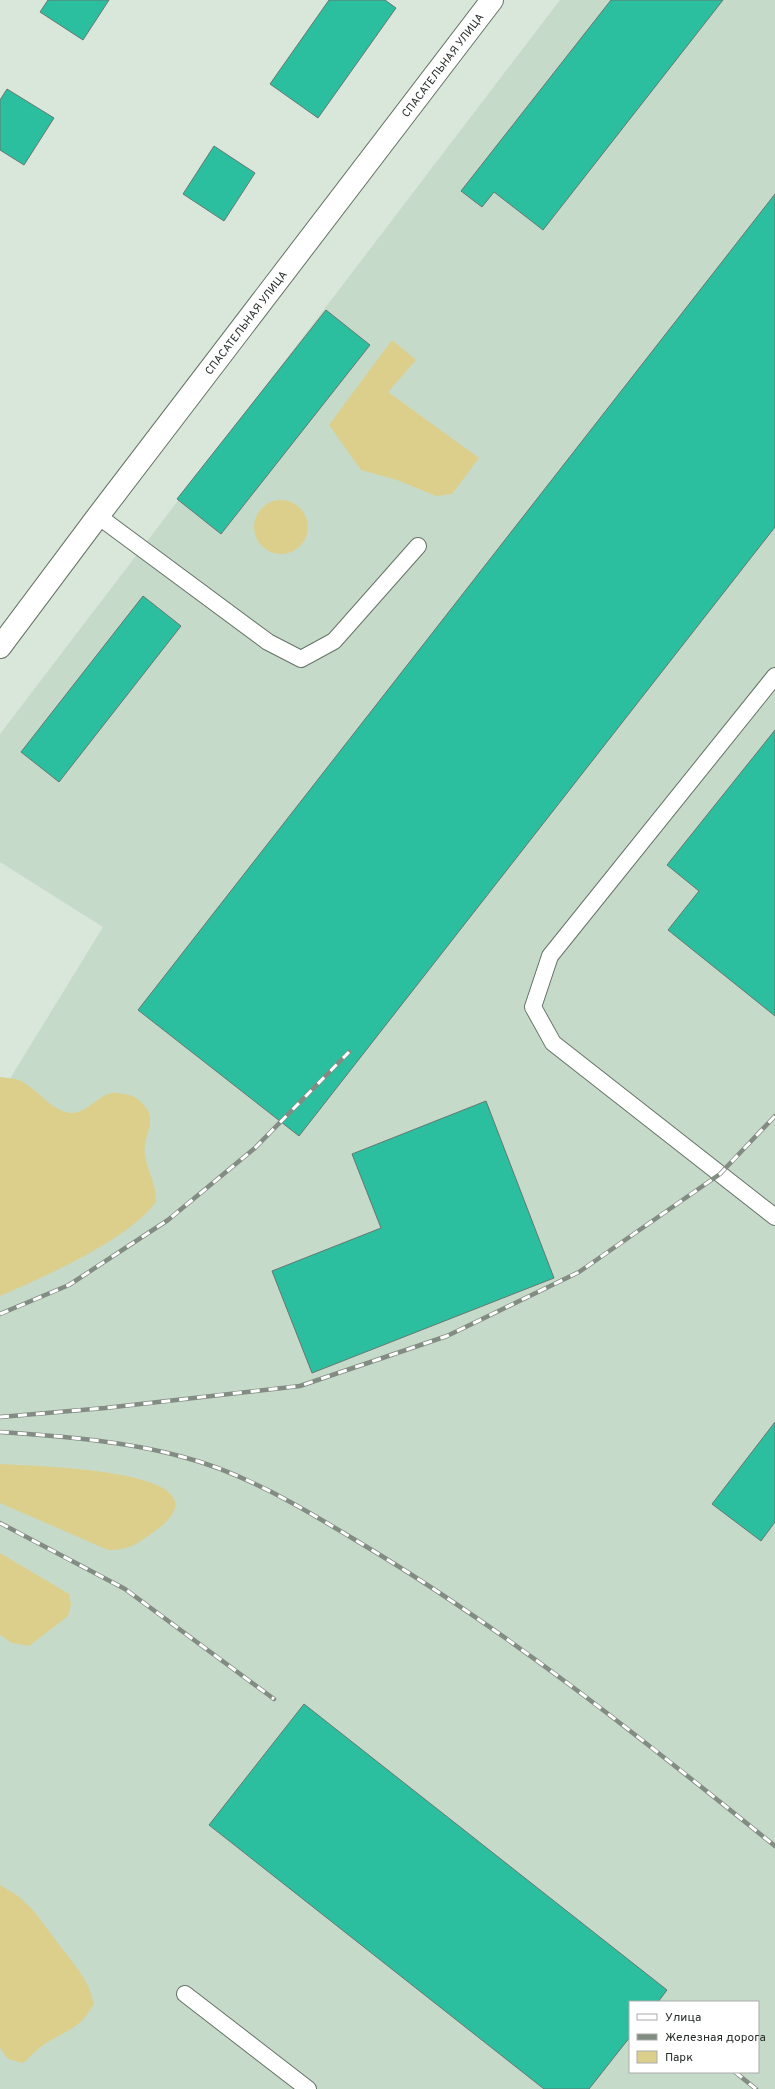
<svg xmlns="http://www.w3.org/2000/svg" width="775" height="2089" viewBox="0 0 775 2089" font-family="Overpass,sans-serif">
  <rect width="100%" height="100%" fill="#d8e7d9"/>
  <path fill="#c6dac9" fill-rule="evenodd" d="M560 0H775V2089H0V1095L103 927 0 862V734ZM630 2002H758V2072H630Z"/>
  <path fill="#dccf8c" d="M392 340 416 360 388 392 479 458 452 494 436 496 397 480 361 470 329 425Z
    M254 527a27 27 0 1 1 54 0a27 27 0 1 1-54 0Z
    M0 1077C6 1078 15 1078 21 1081 37 1089 48 1107 66 1112 83 1118 96 1096 112 1093 116 1092 121 1094 124 1094 135 1095 143 1102 148 1111 155 1125 142 1140 145 1155 148 1174 156 1181 156 1202 128 1240 44 1277 0 1296Z
    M0 1464C25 1466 235 1468 159 1528 140 1542 132 1550 108 1550L0 1503Z
    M0 1553 69 1594 71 1604 68 1616 29 1646 12 1643 0 1635Z
    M0 1885 18 1896 33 1910 80 1972 89 1988 94 2004C78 2032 64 2030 42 2046 35 2051 29 2058 23 2063L8 2059 0 2048Z"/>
  <path fill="#2bbf9f" stroke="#657872" d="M48 0H109L83 40 40 12Z
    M329 0H385L396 8 318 118 270 84Z
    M611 0H723L543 230 494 192 482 207 461 191Z
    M7 89 54 118 24 165 0 150V100Z
    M214 146 255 173 224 221 183 194Z
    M775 194V527L299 1136 138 1010Z
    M326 310 370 345 221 534 177 499Z
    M143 596 181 626 59 782 21 752Z
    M775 730V1016L668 930 699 891 667 865Z
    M486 1101 554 1278 312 1373 272 1271 381 1228 352 1154Z
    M775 1422V1522L761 1541 712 1504Z
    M304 1704 667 1990 658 2002H630V2037L589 2089H544L209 1825Z"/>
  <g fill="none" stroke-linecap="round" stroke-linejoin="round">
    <g stroke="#667367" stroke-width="18">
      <path id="lane" d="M98 516 268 642 301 659 334 641 418 546
        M775 676 550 956 533 1007 553 1043 775 1217
        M185 1994 308 2089"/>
    </g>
    <g stroke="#667367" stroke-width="24">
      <g id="street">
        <path id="s1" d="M0 647 98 516 492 0"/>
      </g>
    </g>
    <use href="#lane" stroke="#fff" stroke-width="16"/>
    <use href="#street" stroke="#fff" stroke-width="22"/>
    <g stroke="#828c83" stroke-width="4.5">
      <path id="rail" d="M0 1314 69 1285 168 1220 255 1148 349 1052
        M0 1417 105 1408 300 1386 447 1336 579 1272 720 1174 775 1116
        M0 1432C59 1436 126 1441 183 1457 245 1473 302 1508 357 1541 505 1629 641 1738 775 1846
        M0 1523 125 1589 274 1699
        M735 2072 756 2089"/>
    </g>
    <use href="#rail" stroke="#fff" stroke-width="3" stroke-dasharray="9" stroke-linecap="butt"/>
  </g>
  <g text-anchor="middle" stroke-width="3" stroke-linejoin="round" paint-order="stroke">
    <g font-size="11" fill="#272d28" stroke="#fff">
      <text dy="4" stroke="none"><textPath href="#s1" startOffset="731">СПАСАТЕЛЬНАЯ УЛИЦА</textPath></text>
      <text dy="4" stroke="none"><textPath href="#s1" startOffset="407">СПАСАТЕЛЬНАЯ УЛИЦА</textPath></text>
    </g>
  </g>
  <rect x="629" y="2001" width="130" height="72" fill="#ffffff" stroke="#a9aba9"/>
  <rect x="637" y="2014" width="20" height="6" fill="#ffffff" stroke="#a9aba9"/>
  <text x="665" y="2021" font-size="12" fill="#272d28">Улица</text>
  <rect x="637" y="2034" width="20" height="6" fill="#828c83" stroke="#a9aba9"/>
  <text x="665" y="2041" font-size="12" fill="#272d28">Железная дорога</text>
  <rect x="637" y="2051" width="20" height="12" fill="#dccf8c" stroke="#a9aba9"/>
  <text x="665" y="2061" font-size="12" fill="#272d28">Парк</text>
</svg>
